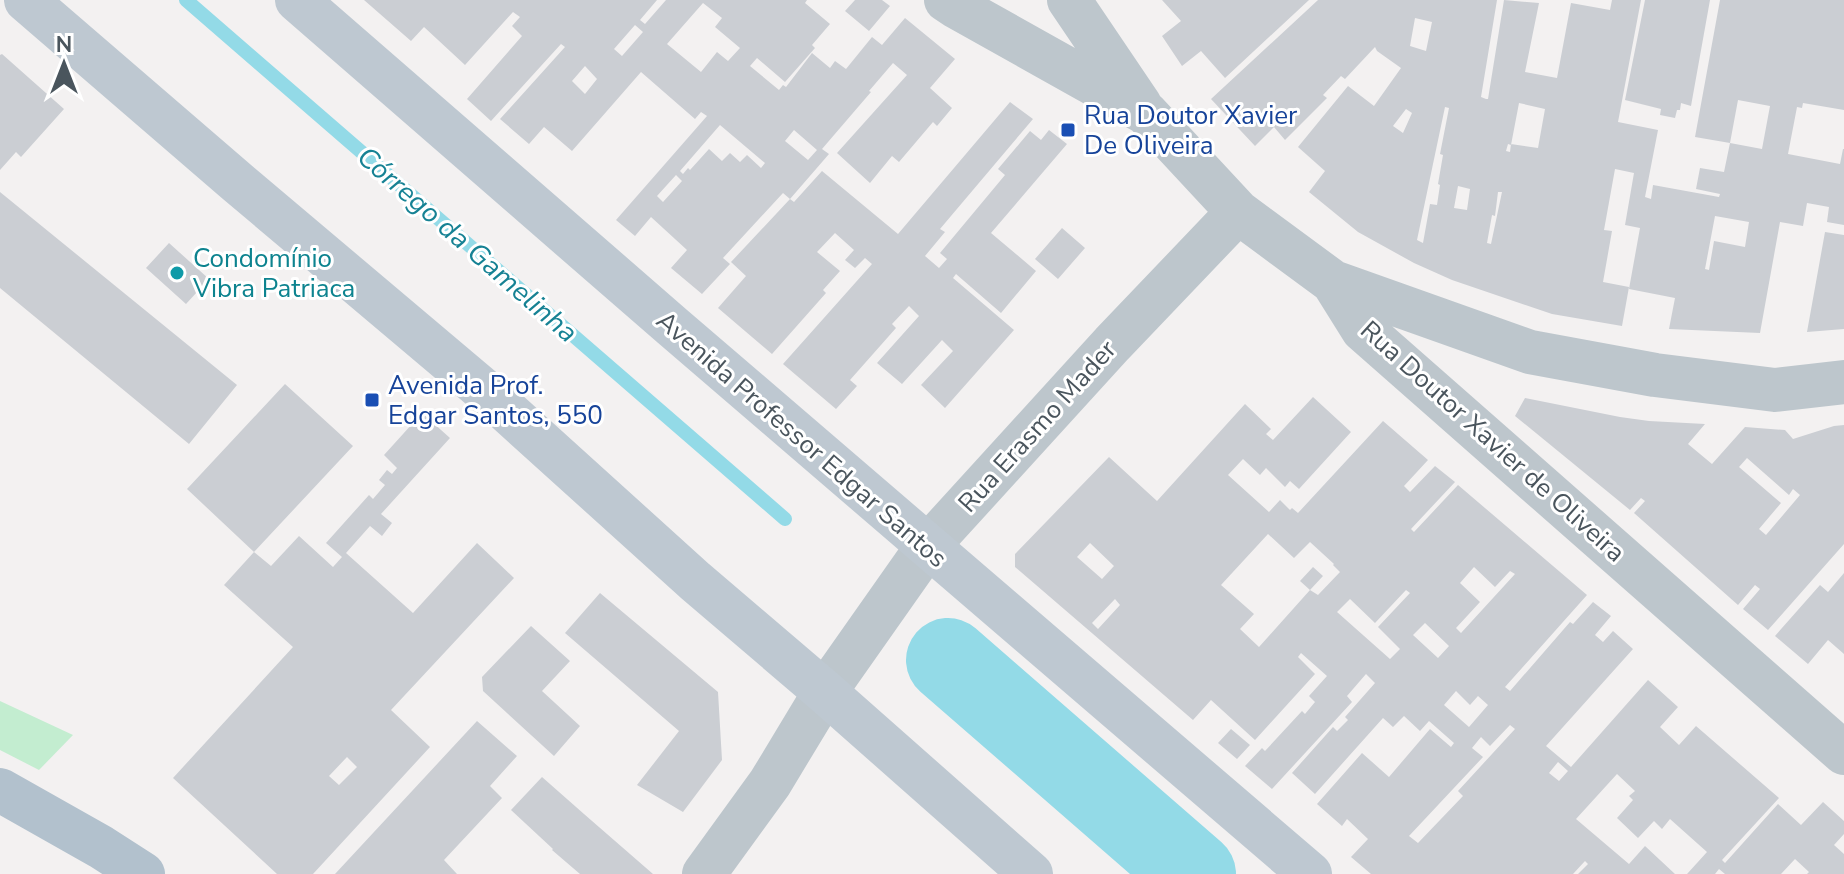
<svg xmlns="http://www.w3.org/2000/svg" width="1844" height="874" viewBox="0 0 1844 874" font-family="'Nunito Sans',sans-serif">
  <rect width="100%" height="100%" fill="#f3f1f1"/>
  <path fill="#c3edd0" d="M0 701 73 735 39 770 0 750Z"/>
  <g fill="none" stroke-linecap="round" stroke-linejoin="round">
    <path stroke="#93dae7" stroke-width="14" d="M186 0 785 519"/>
    <path stroke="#93dae7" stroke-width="84" d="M948 660 1194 874"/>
  </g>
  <path fill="#cbced3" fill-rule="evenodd" d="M364 0H657L640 20 645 24 666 0H807L805 3 830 24 812 45 815 48 785 82 757 58 750 66 779 90 783 85 786 87 812 53 830 68 835 61 846 69 872 37 882 45 905 18 955 59 930 88 952 108 937 126 933 122 899 162 892 156 870 183 837 153 907 75 893 63 869 91 871 92 822 149 829 154 790 199 783 193 723 258 730 264 702 294 671 268 687 250 651 217 635 236 616 220 707 116 701 112 695 119 641 72 572 151 544 127 529 144 500 119 565 47 561 44 491 121 467 99 522 36 512 26 520 17 513 12 465 65 424 27 411 41ZM703 3 722 18 715 27 740 48 728 61 717 52 701 72 667 44ZM635 25 643 32 622 56 614 49ZM585 66 597 79 585 94 572 81ZM720 125 765 163 761 168 747 155 740 162 730 153 722 161 709 149 690 170 688 168 683 174 680 171ZM794 130 817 150 808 160 785 141ZM676 175 682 181 663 202 657 196Z
    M855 0H882L890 6 869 31 845 11Z
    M1162 0H1309L1225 78 1201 51 1182 66 1162 36 1181 21Z
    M1318 0H1497L1481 97 1486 99H1488L1504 0 1539 3 1525 72 1557 78 1571 3 1610 10 1612 0H1641L1618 122 1658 130 1645 197 1651 199 1653 185 1719 197 1720 194 1696 189 1700 168 1724 172 1730 143 1762 149 1770 106 1738 100 1730 143 1695 137 1720 0H1844V110L1803 103 1802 108 1797 107 1788 154 1840 164 1843 149H1844V225L1827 222 1829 207 1807 203 1803 226 1780 222 1760 333 1669 329 1675 298 1629 289 1640 228 1625 225 1634 173 1615 169 1604 230 1612 231 1603 282 1629 287 1622 326 1552 314 1452 280 1414 263 1358 232 1309 192 1325 171 1298 147 1348 86 1374 106 1401 68 1377 51 1375 47 1345 79 1341 76 1323 95 1327 98 1285 140 1274 127 1255 146 1211 99ZM1415 18 1432 22 1426 51 1410 46ZM1519 103 1545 109 1538 148 1511 144 1510 152 1506 151 1508 144 1511 145ZM1445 107 1449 108 1440 154 1443 155 1438 184 1440 185 1437 205 1430 204 1423 243 1417 240ZM1406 109 1412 113 1403 133 1393 126ZM1458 186 1470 189 1467 210 1454 208ZM1498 192H1502L1491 244 1487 243 1492 215 1495 216ZM1715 216 1749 222 1745 247 1714 241 1709 270 1705 269Z
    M1645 0H1710L1691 106 1681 103 1680 110H1677L1675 118 1660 115 1661 109 1625 100Z
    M2 54 64 109 21 157 16 152 0 170V55Z
    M1010 102 1033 119 940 229 945 232 925 256 939 268 947 259 940 253 1005 175 998 169 1030 131 1041 140 1049 130 1067 144 991 233 1036 271 1001 313 956 274 953 278 1014 330 945 408 921 385 953 351 942 340 902 384 877 363 919 316 909 306 892 324 896 328 850 380 857 386 836 409 783 364 872 264 865 258 855 268 845 260 854 250 835 233 817 252 840 271 823 290 826 293 772 354 718 308 746 276 731 262 790 199 794 202 822 171 898 234Z
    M0 192 237 385 189 444 0 288Z
    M1062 228 1085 248 1058 279 1035 259Z
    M1825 232 1844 235V329L1807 332Z
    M169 243 209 279 186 304 146 268Z
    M285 384 353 446 254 552 187 489Z
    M1313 397 1351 432 1299 489 1290 481 1285 487 1266 468 1260 475 1243 459 1228 475 1269 512 1280 500 1290 510 1292 508 1298 513 1383 421 1428 460 1404 486 1410 492 1435 466 1455 482 1411 529 1414 532 1458 485 1587 595 1505 687 1510 691 1570 622 1573 624 1593 602 1611 616 1595 635 1603 642 1613 631 1633 649 1546 746 1571 767 1648 680 1678 707 1660 727 1679 745 1696 726 1779 798 1722 860 1725 863 1778 804 1801 825 1823 802 1844 821V834L1834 845 1844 854V874H1807L1809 872 1795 859 1781 874H1725L1719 869 1715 874H1687L1707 852 1670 819 1662 829 1654 821 1638 838 1617 818 1633 800 1629 796 1635 791 1617 774 1576 819 1629 864 1645 846 1675 874H1578L1588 864 1585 861 1573 874H1371L1351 857 1368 839 1347 819 1342 826 1317 804 1362 753 1389 777 1430 729 1451 747 1454 743 1429 721 1420 731 1404 716 1393 727 1383 718 1315 794 1292 773 1333 727 1337 731 1348 720 1345 717 1375 683 1366 674 1347 696 1352 702 1272 789 1245 766 1262 748 1265 751 1302 711 1305 714 1315 702 1309 696 1327 676 1301 653 1298 657 1315 674 1255 740 1211 700 1193 720 1015 567V554L1109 457 1157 501 1245 404 1271 429 1266 434 1273 440ZM1268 534 1294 558 1310 542 1334 564 1333 565 1340 572 1318 595 1310 590 1323 576 1313 567 1300 581 1310 590 1259 647 1240 629 1254 614 1221 585ZM1090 543 1114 566 1102 579 1077 557ZM1474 567 1495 587 1510 571 1515 574 1461 633 1456 628 1480 602 1460 583ZM1406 590 1410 593 1378 627 1400 649 1390 659 1337 612 1350 599 1375 623ZM1115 599 1120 605 1098 629 1092 623ZM1425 623 1449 646 1438 658 1413 635ZM1456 691 1470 705 1478 696 1488 705 1469 727 1444 705ZM1510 725 1515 729 1458 791 1463 796 1418 843 1409 836 1483 757 1472 748 1481 737 1490 746ZM1558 762 1568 771 1559 781 1549 773Z
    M1525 398 1620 417 1649 421 1705 424 1688 444 1712 464 1745 427 1785 430 1793 439 1834 426 1844 425V544L1768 630 1743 609 1760 589 1755 585 1738 605 1634 513 1645 501 1641 498 1630 510 1515 416ZM1747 458 1789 495 1793 489 1800 495 1766 535 1759 529 1781 503 1739 467Z
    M422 413 450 438 381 514 392 523 382 536 370 526 346 553 413 613 477 543 514 578 391 710 430 747 313 874H277L173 778 293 647 224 585 254 552 271 566 299 536 333 567 342 557 326 543 369 495 373 499 385 485 379 480 387 470 392 474 397 468 384 455ZM347 757 357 767 339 785 329 776Z
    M1844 573V654L1828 640 1808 664 1775 636 1820 585 1828 592Z
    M600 593 718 692 722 760 683 812 637 785 679 731 565 633Z
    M531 626 570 661 542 691 580 726 554 756 483 691 482 677Z
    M477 721 517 756 490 786 502 798 444 860 457 874H335Z
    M1231 729 1250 745 1237 759 1218 743Z
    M542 777 584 814 653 874H580L552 850 553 849 511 810Z"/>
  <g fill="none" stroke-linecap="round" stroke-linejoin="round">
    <path stroke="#bdc6cc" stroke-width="44" d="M946 0 955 6 1146 113 1238 212 1333 282 1363 330 1844 753
      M1069 0 1140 105
      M1333 282 1530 352 1655 375 1775 390 1844 382
      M704 874 770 783 825 692 927 547 1112 344 1238 212"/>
    <path stroke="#bec8d1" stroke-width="44" d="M26 0 237 182 487 393 695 581 825 692 1031 874
      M297 0 672 326 1310 874"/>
    <path stroke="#b2c1cd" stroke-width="44" d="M0 790 101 847 143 874"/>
  </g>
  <g fill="#1a4fb4" stroke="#fff" stroke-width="3">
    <rect x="1060" y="122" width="16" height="16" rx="4"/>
    <rect x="364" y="392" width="16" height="16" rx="4"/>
  </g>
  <circle fill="#0f9aa8" stroke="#fff" stroke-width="3" cx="177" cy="273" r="8"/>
  <g text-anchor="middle" stroke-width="6" stroke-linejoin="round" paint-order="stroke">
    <g font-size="26" fill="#164399" stroke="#fff" text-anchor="start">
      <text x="1084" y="124">Rua Doutor Xavier<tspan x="1084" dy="30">De Oliveira</tspan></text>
      <text x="388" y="394">Avenida Prof.<tspan x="388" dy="30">Edgar Santos, 550</tspan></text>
    </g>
    <g font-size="26" fill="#0d838f" stroke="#fff" text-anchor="start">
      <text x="193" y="267">Condomínio<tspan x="193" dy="30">Vibra Patriaca</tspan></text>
    </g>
    <g font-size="26" fill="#4a555d" stroke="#fff">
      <text transform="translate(1037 426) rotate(-48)" y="9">Rua Erasmo Mader</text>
      <text transform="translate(802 439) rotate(41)" y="9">Avenida Professor Edgar Santos</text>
      <text transform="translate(1493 441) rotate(42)" y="9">Rua Doutor Xavier de Oliveira</text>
    </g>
    <g font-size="28" font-style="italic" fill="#168294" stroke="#fff">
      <text transform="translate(468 244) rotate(41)" y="10">Córrego da Gamelinha</text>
    </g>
  </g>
  <g transform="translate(64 64)" stroke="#ffffff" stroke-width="6" paint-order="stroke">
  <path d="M0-6L14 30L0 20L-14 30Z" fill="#4a555d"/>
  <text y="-12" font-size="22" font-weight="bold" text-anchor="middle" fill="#4a555d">N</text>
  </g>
</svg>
